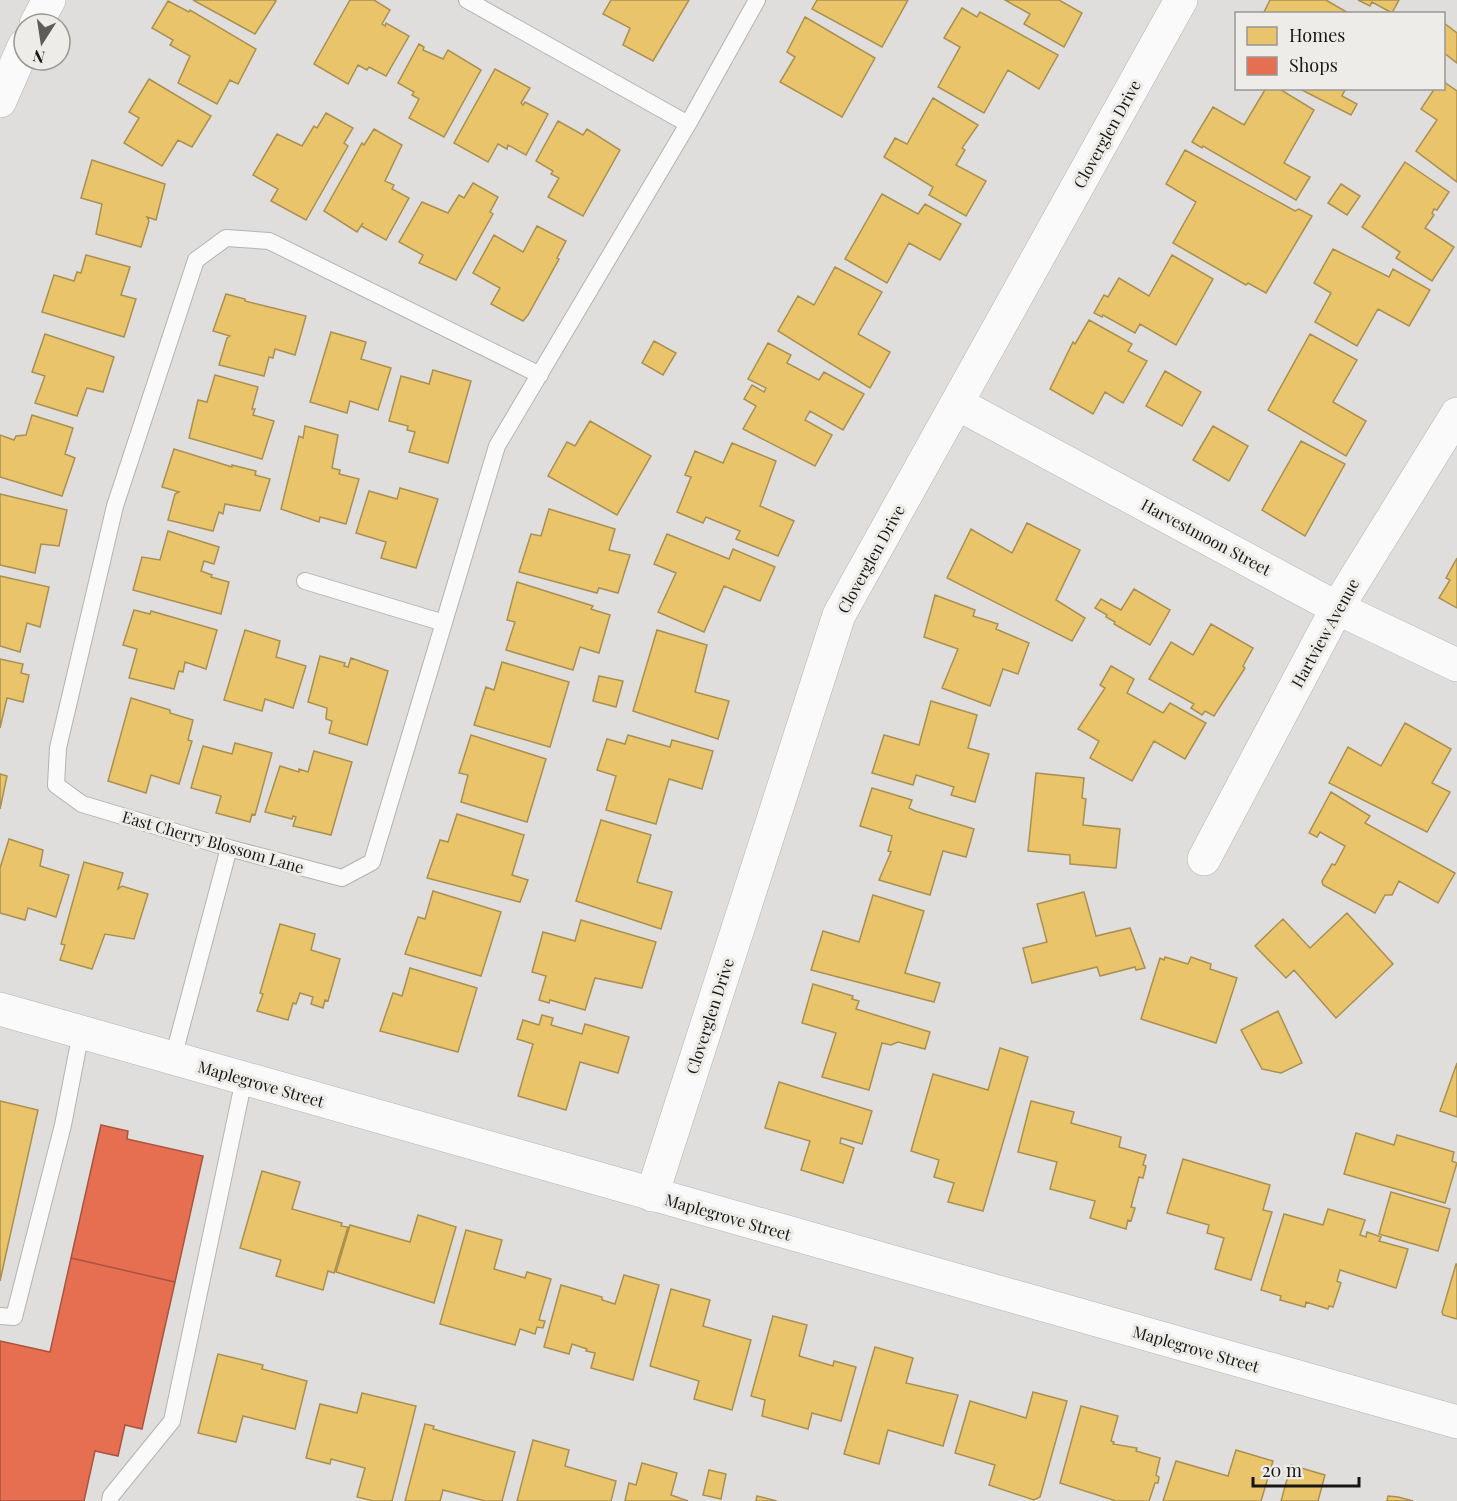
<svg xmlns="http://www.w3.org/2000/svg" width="1457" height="1501" viewBox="0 0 1457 1501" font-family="'Playfair Display',serif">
  <rect width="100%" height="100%" fill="#dfdedd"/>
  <path fill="#e9c46a" stroke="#aa9050" stroke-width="1.5" d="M193 0H274L276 1 255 34Z
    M350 0H374L390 10 382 24 385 26 386 23 409 36 386 76 369 67 367 70 358 65 348 84 314 64Z
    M611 0H689L653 61 623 45 630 28 603 14Z
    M817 0H908L882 47 812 9Z
    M1005 0H1059L1082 13 1064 47 1024 24 1030 14Z
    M1270 0H1326L1350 14H1263Z
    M1358 0H1399L1392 13 1372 2 1370 6Z
    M168 1 189 12 190 10 256 49 238 84 230 80 217 104 178 83 190 56 170 45 173 40 152 28Z
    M962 8 977 17 980 12 1058 55 1039 89 1008 70 984 113 938 87 960 47 944 38Z
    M805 17 875 58 842 117 780 82 795 57 787 52Z
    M1444 23 1457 33V63L1444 53Z
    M419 44 424 47 423 50 443 59 448 50 481 70 444 137 409 118 419 99 412 95 414 92 398 83Z
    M495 69 530 88 521 103 523 105 525 102 548 114 526 155 508 145 507 149 498 144 488 162 454 143Z
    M149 79 211 116 192 147 178 140 162 166 124 143 139 118 129 112Z
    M1444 82 1457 91V182L1416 151 1437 120 1421 109 1435 88H1444Z
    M1266 88H1278L1314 110 1284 163 1310 177 1296 200 1203 146 1202 148 1192 142 1213 107 1244 125Z
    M1298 88H1346L1342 96 1357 104 1351 115Z
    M933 98 978 125 962 148 965 150 956 165 986 181 966 216 929 195 933 187 884 157 895 138 907 144Z
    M326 113 353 128 344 143 348 146 306 220 271 201 278 189 253 175 277 134 302 146 314 126 317 128Z
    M558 121 583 135 587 129 620 150 583 216 548 197 559 178 551 174 553 171 536 161Z
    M374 129 402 145 385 181 394 185 392 189 409 198 386 240 361 226 363 223 357 232 324 211 362 143 364 145Z
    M1185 150 1295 211 1299 209 1312 216 1266 293 1248 283 1246 285 1173 243 1196 202 1166 184Z
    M92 160 165 184 156 220 147 217 149 221 141 247 96 234 102 204 81 198Z
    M1405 162 1449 192 1437 210 1434 209 1432 213 1434 215 1425 228 1454 247 1432 281 1396 258 1400 252 1362 227Z
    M473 183 498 197 490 212 493 214 456 280 419 263 423 255 399 242 422 202 448 213 459 195 464 198Z
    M1341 184 1360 196 1347 215 1328 203Z
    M882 194 918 214 925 204 961 224 940 260 909 243 887 283 845 259Z
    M537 226 566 241 557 258 559 259 528 315 523 321 491 304 500 288 473 273 494 235 523 252Z
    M1333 249 1389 277 1393 269 1430 290 1409 326 1378 309 1357 346 1315 322 1331 293 1314 283Z
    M86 255 130 267 121 295 136 299 124 337 42 312 54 275 74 281 77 272 81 273Z
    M1172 255 1213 279 1176 345 1140 324 1135 333 1103 315 1102 317 1094 313 1104 295 1108 297 1119 278 1149 296Z
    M835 267 882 292 858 334 890 352 870 388 778 331 798 296 814 305Z
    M226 294 245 299V301L306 316 295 355 275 349 273 358 269 357 264 376 219 365 227 338 230 336 213 331Z
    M1089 320 1132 344 1128 351 1147 361 1123 403 1105 392 1093 414 1050 389 1073 342 1075 344Z
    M331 332 366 342 361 359 391 368 378 410 350 401 347 413 310 402Z
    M45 334 114 357 103 392 87 388 77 416 35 403 45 376 32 372Z
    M1310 334 1357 360 1333 402 1366 421 1346 456 1268 410Z
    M654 341 676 353 663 375 642 363Z
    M768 343 791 355 787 363 819 380 824 372 864 394 843 430 810 411 805 420 832 435 815 466 743 429 756 406 744 399 752 385 764 392 766 388 748 379Z
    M433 370 471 381 448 463 409 452 415 432 407 430 408 426 389 421 401 376 429 384Z
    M1165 371 1201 392 1182 426 1146 406Z
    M215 375 258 387 252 409H255L253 415 274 421 262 459 189 438 198 400 207 402Z
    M32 415 73 428 65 454 75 458 62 496 0 477V435L14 440 16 436 26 435Z
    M590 421 651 456 617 515 548 476 567 442 575 446Z
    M305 426 338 435 332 468 340 470 339 474 359 479 346 524 320 517 319 522 281 509 299 436 303 438Z
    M1213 426 1248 446 1229 481 1193 460Z
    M1301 441 1345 464 1305 536 1262 510Z
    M732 443 776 461 760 506 794 521 778 556 736 539 740 531 706 517 703 523 677 512 691 477 685 475 695 451 723 463Z
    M174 449 232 467V465L256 471 255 475 270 479 260 511 225 504 223 514 219 512 213 531 168 520 175 494 179 492 162 487Z
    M400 488 438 499 416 568 381 558 386 542 356 533 369 491 397 499Z
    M0 494 67 510 59 546 41 544 35 573 0 565Z
    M549 509 615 529 609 550 630 555 618 593 599 588 597 593 519 572 531 534 541 536Z
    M1027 523 1080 550 1056 600 1085 618 1072 641 947 578 971 529 1012 553Z
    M168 531 219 547 214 564 204 561 201 571 212 575 211 577 229 582 221 614 133 590 142 557 160 560Z
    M667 534 729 559 733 549 775 567 760 601 724 586 704 632 658 612 676 573 654 564Z
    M1457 558V608L1439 598 1450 580 1446 578Z
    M0 576 49 587 40 627 27 623 20 652 0 646Z
    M517 582 593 606 591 609 610 615 599 653 580 647 573 670 506 650 515 622 507 620Z
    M1134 589 1170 610 1150 645 1114 624 1115 622 1106 617 1107 615 1095 608 1101 599 1121 610Z
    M935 595 975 610 973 616 998 624 996 629 1029 643 1018 674 1003 669 990 706 942 688 958 649 924 637Z
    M134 610 150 614 151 611 217 630 206 669 185 662 183 672 179 671 174 689 129 678 137 649 123 645Z
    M1211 624 1253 648 1243 666 1245 668 1214 716 1205 711 1202 715 1191 708 1194 704 1149 679 1171 642 1193 655Z
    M245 630 280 641 276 657 306 666 293 708 265 699 262 711 224 700Z
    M657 630 707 645 695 692 729 701 718 739 633 711Z
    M320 656 345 663 344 666 348 667 351 658 388 671 367 745 329 733 332 721 326 719 327 708 308 702Z
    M0 659 23 664 21 673 29 675 23 702 7 698 0 728Z
    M502 662 569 682 550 747 474 725 486 687 494 690Z
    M1111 666 1134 679 1127 693 1163 713 1170 703 1206 723 1185 759 1154 741 1132 781 1090 758 1099 741 1078 729 1105 688 1100 685Z
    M599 676 623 681 616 707 593 701Z
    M131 698 170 710V713L193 720 188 740 192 741 179 784 151 775 146 793 108 781Z
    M931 701 977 715 968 748 989 754 975 802 951 795 954 787 916 775 913 785 872 773 884 735 919 745Z
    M1405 723 1451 749 1432 783 1450 792 1427 832 1329 783 1348 747 1381 766Z
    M471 735 546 759 527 822 461 802 468 775 459 773Z
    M628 735 670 747 672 740 713 751 702 789 669 779 656 824 606 810 616 776 597 770 607 739 625 744Z
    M235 743 272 753 255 815 252 814 250 822 216 813 221 796 191 788 203 746 232 754Z
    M314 751 352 762 331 835 293 826 296 817 293 816 292 819 265 812 280 766 299 772V769L308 772Z
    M1036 773 1084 778 1082 798 1086 799 1083 825 1120 829 1116 868 1070 864V855L1028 851Z
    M0 774 7 776 0 809Z
    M872 788 912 800 909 808 915 811 974 829 966 857 943 851 930 895 879 880 891 852 888 851 892 836 860 826Z
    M1331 792 1370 816 1365 823 1455 873 1438 903 1399 881 1392 895H1385L1375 913 1323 885 1322 881 1332 864 1335 865 1345 846 1320 832 1317 837 1309 833Z
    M457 814 524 835 512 875 528 880 520 902 427 878 440 840 448 842Z
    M601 820 651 835 637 882 672 892 661 929 576 901Z
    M9 839 43 850 40 866 69 875 56 917 28 908 25 920 0 913V868Z
    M84 862 123 873 118 889 122 886 148 894 134 939 105 934 92 969 60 960 65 945 61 944Z
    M433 891 501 912 481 976 405 954 418 917 425 919Z
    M1084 892 1096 936 1130 928 1145 968 1136 970 1135 967 1100 976 1097 967 1032 983 1023 948 1047 942 1037 904Z
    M873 895 924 911 905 973 940 983 934 1002 811 970 823 931 859 942Z
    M1347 913 1393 964 1336 1018 1294 970 1286 978 1255 946 1283 919 1310 948Z
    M581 920 656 942 642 988 595 978 585 1010 550 1000 549 1003 539 1000 546 976 532 972 543 932 575 941Z
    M280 924 315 934 311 950 340 959 328 1001 325 1000 323 1008 311 1004 313 997 300 993 296 1004 293 1003 288 1020 257 1011 263 994 260 993Z
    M1165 957 1188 964 1191 957 1211 964 1210 969 1237 978 1216 1043 1141 1019 1160 958 1164 960Z
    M410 968 477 988 458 1052 380 1031 393 993 402 996Z
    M813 984 853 996 852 999 859 1001 856 1009 930 1032 925 1049 898 1042 891 1045 882 1043 869 1090 822 1077 836 1033 802 1023Z
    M1278 1011 1302 1063 1281 1073 1262 1069 1241 1030Z
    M542 1015 553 1018 551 1025 582 1034 585 1024 629 1037 618 1073 580 1062 566 1110 518 1096 533 1044 517 1039 523 1020 539 1025Z
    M1000 1048 1028 1057 983 1211 948 1202 954 1183 934 1177 939 1160 911 1151 933 1074 988 1090Z
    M1457 1063V1117L1440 1111Z
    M779 1082 872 1111 862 1144 841 1138 840 1143 854 1148 843 1183 801 1170 810 1141 765 1128Z
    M0 1101 38 1110 0 1281Z
    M1031 1101 1074 1112 1071 1123 1121 1137 1119 1147 1146 1155 1143 1165 1146 1166 1143 1178 1139 1177 1131 1207 1135 1208 1131 1221 1128 1220 1126 1229 1090 1218 1095 1201 1050 1189 1057 1162 1018 1152Z
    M1356 1133 1394 1145 1397 1135 1454 1152 1452 1161 1457 1163 1445 1203 1344 1174Z
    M1183 1159 1270 1185 1263 1210 1272 1212 1251 1280 1215 1269 1224 1238 1207 1233 1209 1225 1167 1213Z
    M262 1171 300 1182 292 1209 342 1223 341 1226 348 1227 334 1273 328 1271 323 1290 276 1276 281 1260 240 1248Z
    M1391 1192 1450 1209 1438 1251 1379 1234Z
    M1328 1209 1365 1220 1360 1235 1366 1237 1367 1232 1381 1237 1379 1241 1408 1249 1396 1288 1340 1270 1337 1281 1341 1283 1333 1307 1329 1306 1328 1309 1306 1302 1305 1307 1280 1300 1281 1296 1261 1290 1284 1214 1323 1225Z
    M418 1215 456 1227 434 1303 336 1272 350 1225 410 1242Z
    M466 1230 502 1240 494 1269 525 1278 527 1272 551 1279 539 1320 545 1321 543 1328 537 1327 535 1334 520 1329 515 1345 440 1324Z
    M1456 1264H1457V1319L1443 1315 1442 1312Z
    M624 1275 659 1285 633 1380 591 1368 595 1353 586 1351 587 1349 572 1344 569 1354 544 1347 561 1285 602 1297V1300L615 1304Z
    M671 1289 710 1300 703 1326 751 1340 732 1410 694 1399 699 1381 650 1366Z
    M773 1316 807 1325 799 1356 833 1366 834 1361 856 1367 841 1421 812 1413 808 1429 762 1416 765 1400 751 1396Z
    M875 1347 913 1358 906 1383 958 1395 943 1446 888 1430 879 1464 844 1454Z
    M218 1354 263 1365 262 1369 307 1381 295 1429 243 1416 236 1442 198 1433Z
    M1033 1392 1067 1401 1040 1497 1034 1500 989 1485 995 1465 955 1453 970 1401 1026 1418Z
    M362 1393 416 1406 392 1501H373L357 1497 365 1468 331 1459 330 1464 306 1458 320 1404 357 1413Z
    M1081 1406 1118 1416 1111 1441 1114 1442 1113 1444 1137 1448 1136 1451 1160 1458 1156 1475 1159 1477 1158 1483H1155L1149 1501H1116L1060 1483Z
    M425 1424 434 1426 433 1429 515 1452 502 1501H485L443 1490 440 1501H405Z
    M533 1440 569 1450 565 1466 616 1481 611 1501H517Z
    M1236 1450 1273 1461 1261 1501H1163L1176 1461 1228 1476Z
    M642 1463 677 1473 671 1495 688 1501H625L629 1483 636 1485Z
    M1291 1465 1325 1475 1318 1501H1281Z
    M709 1470 726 1474 721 1499 703 1495Z
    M757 1496 777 1501H756Z
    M1388 1496 1398 1497 1413 1501H1387Z"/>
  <path fill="#e76f51" stroke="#a9543f" stroke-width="1.5" d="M101 1125 128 1131 127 1139 203 1156 175 1282 71 1258Z
    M71 1258 175 1282 142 1429 125 1425 118 1456 95 1451 84 1501H0V1341L50 1352Z"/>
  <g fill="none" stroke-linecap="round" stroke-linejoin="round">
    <g stroke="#b3b2b1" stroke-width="18">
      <path id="lane" d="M467 0 688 124
        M540 375 269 241 226 238 196 260 115 506 58 748 56 785 82 804 229 848 342 878 372 862 497 446 688 124 757 0
        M305 581 444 623
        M173 1058 229 848
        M0 1316 14 1317 63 1125 81 1032
        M110 1501 111 1496 172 1421 244 1079"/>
    </g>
    <g stroke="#b3b2b1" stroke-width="34">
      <path id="street" d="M958 404 1337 608 1457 665
        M1204 859 1337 608 1457 414
        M652 1195 839 615 1181 0"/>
    </g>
    <g stroke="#b3b2b1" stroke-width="34">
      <path id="secondary" d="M36 24 49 0
        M0 101 24 46
        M0 1009 1457 1422"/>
    </g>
    <use href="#lane" stroke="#fafafa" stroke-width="16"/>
    <use href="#street" stroke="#fafafa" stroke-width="33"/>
    <use href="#secondary" stroke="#fafafa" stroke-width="33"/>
  </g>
  <g text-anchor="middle" stroke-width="6" stroke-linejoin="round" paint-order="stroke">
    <g font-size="16" fill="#171615" stroke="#eeece9">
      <text transform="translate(1107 134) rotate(-61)" y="6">Cloverglen Drive</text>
      <text transform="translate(1206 537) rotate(28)" y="6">Harvestmoon Street</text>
      <text transform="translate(871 559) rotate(-61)" y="6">Cloverglen Drive</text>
      <text transform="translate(1325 633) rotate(-61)" y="6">Hartview Avenue</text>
      <text transform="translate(213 842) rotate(16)" y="6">East Cherry Blossom Lane</text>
      <text transform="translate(710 1016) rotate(-72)" y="6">Cloverglen Drive</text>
      <text transform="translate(261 1084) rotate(16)" y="6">Maplegrove Street</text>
      <text transform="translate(728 1217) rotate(16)" y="6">Maplegrove Street</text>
      <text transform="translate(1196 1349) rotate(16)" y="6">Maplegrove Street</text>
    </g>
  </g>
  <rect x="1235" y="12" width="210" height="78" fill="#eeece9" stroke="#989694" stroke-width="1.5"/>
  <rect x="1247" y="27" width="30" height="18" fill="#e9c46a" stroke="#989694" stroke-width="1.5"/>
  <text x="1289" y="42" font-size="18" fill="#171615">Homes</text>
  <rect x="1247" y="57" width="30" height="18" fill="#e76f51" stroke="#989694" stroke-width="1.5"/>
  <text x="1289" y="72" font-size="18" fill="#171615">Shops</text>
  <g transform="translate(42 42) rotate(192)"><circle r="28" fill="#eeece9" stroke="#989694" stroke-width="1.5"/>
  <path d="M0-4.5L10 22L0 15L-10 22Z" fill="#5d5c5b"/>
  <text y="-9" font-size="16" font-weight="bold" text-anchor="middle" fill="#171615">N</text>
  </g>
  <path d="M1253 1477v9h106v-9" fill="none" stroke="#171615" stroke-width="3"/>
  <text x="1262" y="1477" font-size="18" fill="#171615" stroke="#eeece9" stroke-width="4.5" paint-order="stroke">20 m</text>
</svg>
